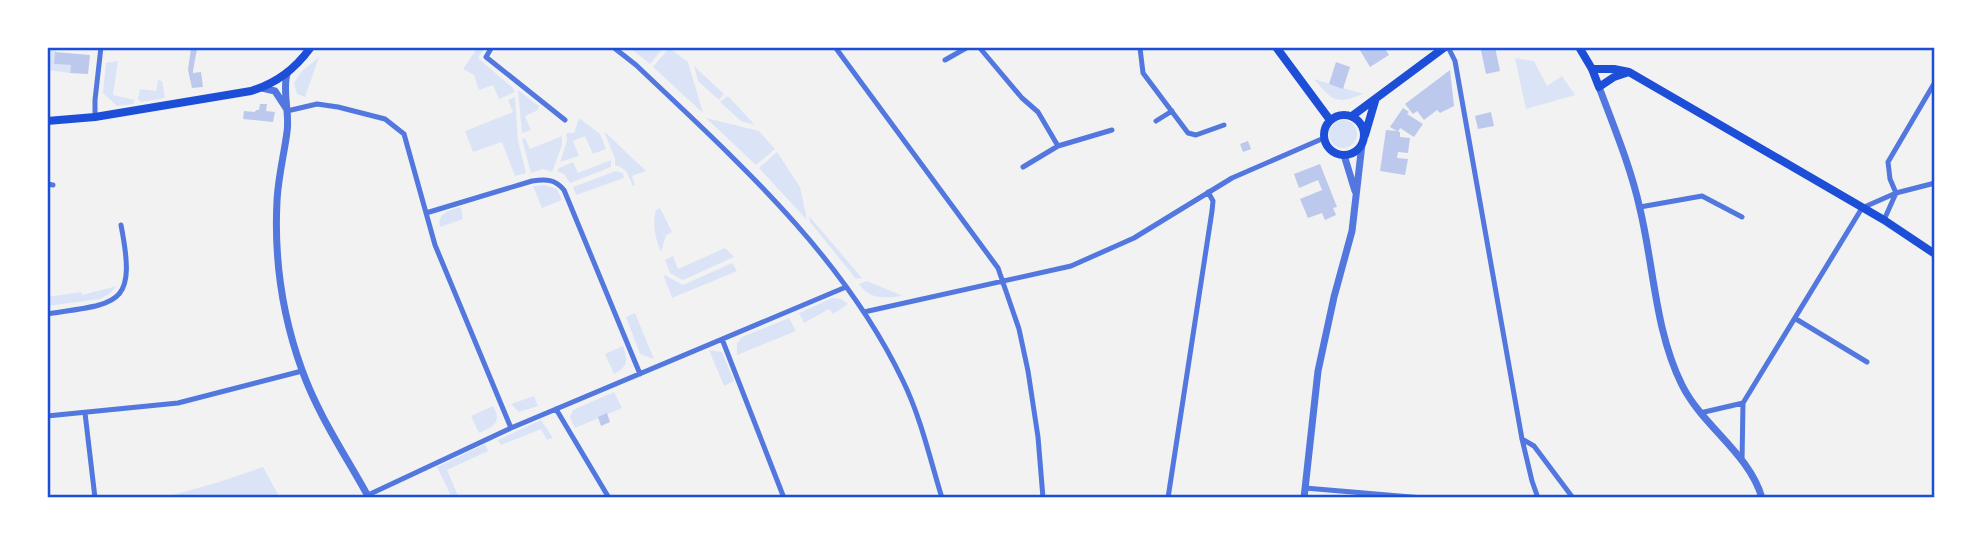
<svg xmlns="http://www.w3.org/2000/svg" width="1982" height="545" viewBox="0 0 1982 545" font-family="Manrope,sans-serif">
  <rect width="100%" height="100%" fill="#f2f2f2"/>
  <path fill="#dbe4f7" d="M478 47H485L478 58 513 88 515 92 499 99 493 85 479 90 474 75 463 69Z
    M629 47H664L650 64Z
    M669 48 688 62 703 113 653 67Z
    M47 50H56L55 64 71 65 70 73 47 70Z
    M319 57 305 97 297 94 294 83 302 71Z
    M1515 58 1534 61 1547 86 1562 76 1575 95 1526 109Z
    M118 61 113 95 135 100 133 104 117 106 103 93 106 63Z
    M694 66 724 94 719 100 698 81Z
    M1314 79 1363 94C1336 105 1332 101 1314 79Z
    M158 80 162 81 165 98 141 102 138 99 140 89 156 91Z
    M518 90 539 106 538 110 525 116 531 130 522 133Z
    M728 96 755 125 741 121 720 102Z
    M515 97 518 141 526 173 515 176 502 142 473 152 465 131 513 112 508 100Z
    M579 118 600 134 606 149 593 154 585 136 573 141 579 156 560 162 567 140 566 133H574Z
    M706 118 759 131 775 149 756 165Z
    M1329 134a14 14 0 1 1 28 0a14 14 0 1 1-28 0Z
    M604 131 646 171 632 176 635 185 633 186 626 171 619 166H615V159Z
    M562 136V145L552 172 543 169 531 173 522 139 525 138 530 149Z
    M777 152 800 187 807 220 759 168Z
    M611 160V167L570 183 564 174 557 171 559 168 573 162 578 173Z
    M616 171 623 173 624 178 576 195 573 187Z
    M544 185 557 189 562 200 542 208 533 186Z
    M461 207 463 219 440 227C437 213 449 210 461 207Z
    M660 208 672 232 666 235 661 252C655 237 652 225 656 210Z
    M809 216 862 278 856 279 810 222Z
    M725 248 734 257 683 280 670 273 665 260 673 256 678 269Z
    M732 263 737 271 672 298 663 274 683 285Z
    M867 281 903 296C884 298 870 300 859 284Z
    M117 286 109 294 100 299 47 306V297L81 292 82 295Z
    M832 298 841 299 848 304 833 314 829 309 804 323 799 313Z
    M635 313 654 359 640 354 626 317Z
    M789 318 796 331 737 355V343L742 337Z
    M623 346C628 361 628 367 614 374L605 354Z
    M709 350 722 352 734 381 724 386Z
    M614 392 622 408 575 428 570 417 573 410Z
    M534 396 538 406 519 412 511 404Z
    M493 406C503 422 493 427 479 433L471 416Z
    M541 420 553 438 547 440 541 429 501 445 498 440Z
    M485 444 488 451 447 470 459 498H452L437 467Z
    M263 467 280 498H161L216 483Z"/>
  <path fill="#bdc9ec" d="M1358 47H1384L1389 55 1370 67Z
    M1495 47 1500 71 1486 74 1481 50Z
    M191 48 197 49 193 71V73L201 72 203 87 192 88 188 70Z
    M55 52 90 55 88 74 70 73 71 65 54 64Z
    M1336 62 1350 67 1343 89 1329 84Z
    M1450 70 1454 106 1440 113 1437 110 1424 120 1417 111 1413 114 1405 104Z
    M260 104H267L266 111 275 112 273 122 243 119 244 111 255 112 256 110H259Z
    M1403 108 1409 112 1407 114 1423 124 1414 137 1400 128 1398 132H1400V137L1410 138 1408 153 1398 152 1397 158 1408 159 1405 175 1380 171 1386 130 1397 131 1390 127Z
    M1491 112 1494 126 1478 129 1475 116Z
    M1248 141 1251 149 1243 152 1240 144Z
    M1320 164 1337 207 1333 208 1336 215 1325 220 1322 213 1308 218 1300 199 1322 190 1318 180 1299 188 1294 174Z
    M607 413 610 422 601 426 598 417Z"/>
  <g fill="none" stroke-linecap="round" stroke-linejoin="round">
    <path stroke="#5277de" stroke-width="5" d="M492 47 486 57 565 120
      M613 47 636 65C736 160 843 255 903 381 921 418 930 459 942 498
      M835 47 998 268 1019 329 1028 371 1038 437 1043 498
      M979 47 1022 98 1038 112 1058 146
      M1448 47 1455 61 1522 439 1532 481 1538 498
      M1140 48 1143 73 1188 133 1196 135 1224 125
      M945 60 968 47
      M287 111 317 104 338 107 385 119 404 134 435 245 511 428
      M95 117V100L101 47
      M1156 121 1172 111
      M1023 167 1058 146 1112 130
      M47 184 53 185
      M1640 207 1702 196 1742 217
      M426 213 532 181C546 179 555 179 564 190L640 374
      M1884 220 1896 193 1890 179 1888 162 1935 82
      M864 312 1071 266 1134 238 1232 178 1324 138
      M47 314C119 303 137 307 121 225
      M1796 319 1867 362
      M722 339 784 498
      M556 409 609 498
      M85 413 95 498
      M1700 413 1743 403
      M47 416 178 403 302 371
      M1522 439 1534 446 1573 498
      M1742 461 1743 403 1862 208 1896 193 1935 183
      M1305 488 1423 498
      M368 495 511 428 846 287
      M1168 498 1212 211 1213 201 1208 192"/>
    <path stroke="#5277de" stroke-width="7" d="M287 74C282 92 290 113 287 132 284 155 278 178 277 201 274 259 282 315 302 370 318 415 346 456 369 498
      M1599 87C1614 127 1631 168 1640 209 1654 267 1655 331 1682 385 1703 427 1749 453 1762 498
      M262 88 275 91 286 108
      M1344 155 1355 191
      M1304 498 1318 371 1334 297 1352 231 1362 144"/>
    <path stroke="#1d4ed8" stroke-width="8" d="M1276 47 1330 120
      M1579 47 1592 69 1599 87 1614 77 1626 73
      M1592 69H1614L1629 72 1884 220 1935 254
      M1324 135a20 20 0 1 1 40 0a20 20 0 1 1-40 0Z
      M1352 116 1445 47
      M47 121 95 117 251 91C277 83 295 69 311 47
      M1365 135 1375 101"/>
  </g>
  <rect width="1982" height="545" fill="none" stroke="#ffffff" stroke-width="98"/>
  <rect x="49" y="49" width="1884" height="447" fill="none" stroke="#1d4ed8" stroke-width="2.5"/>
</svg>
